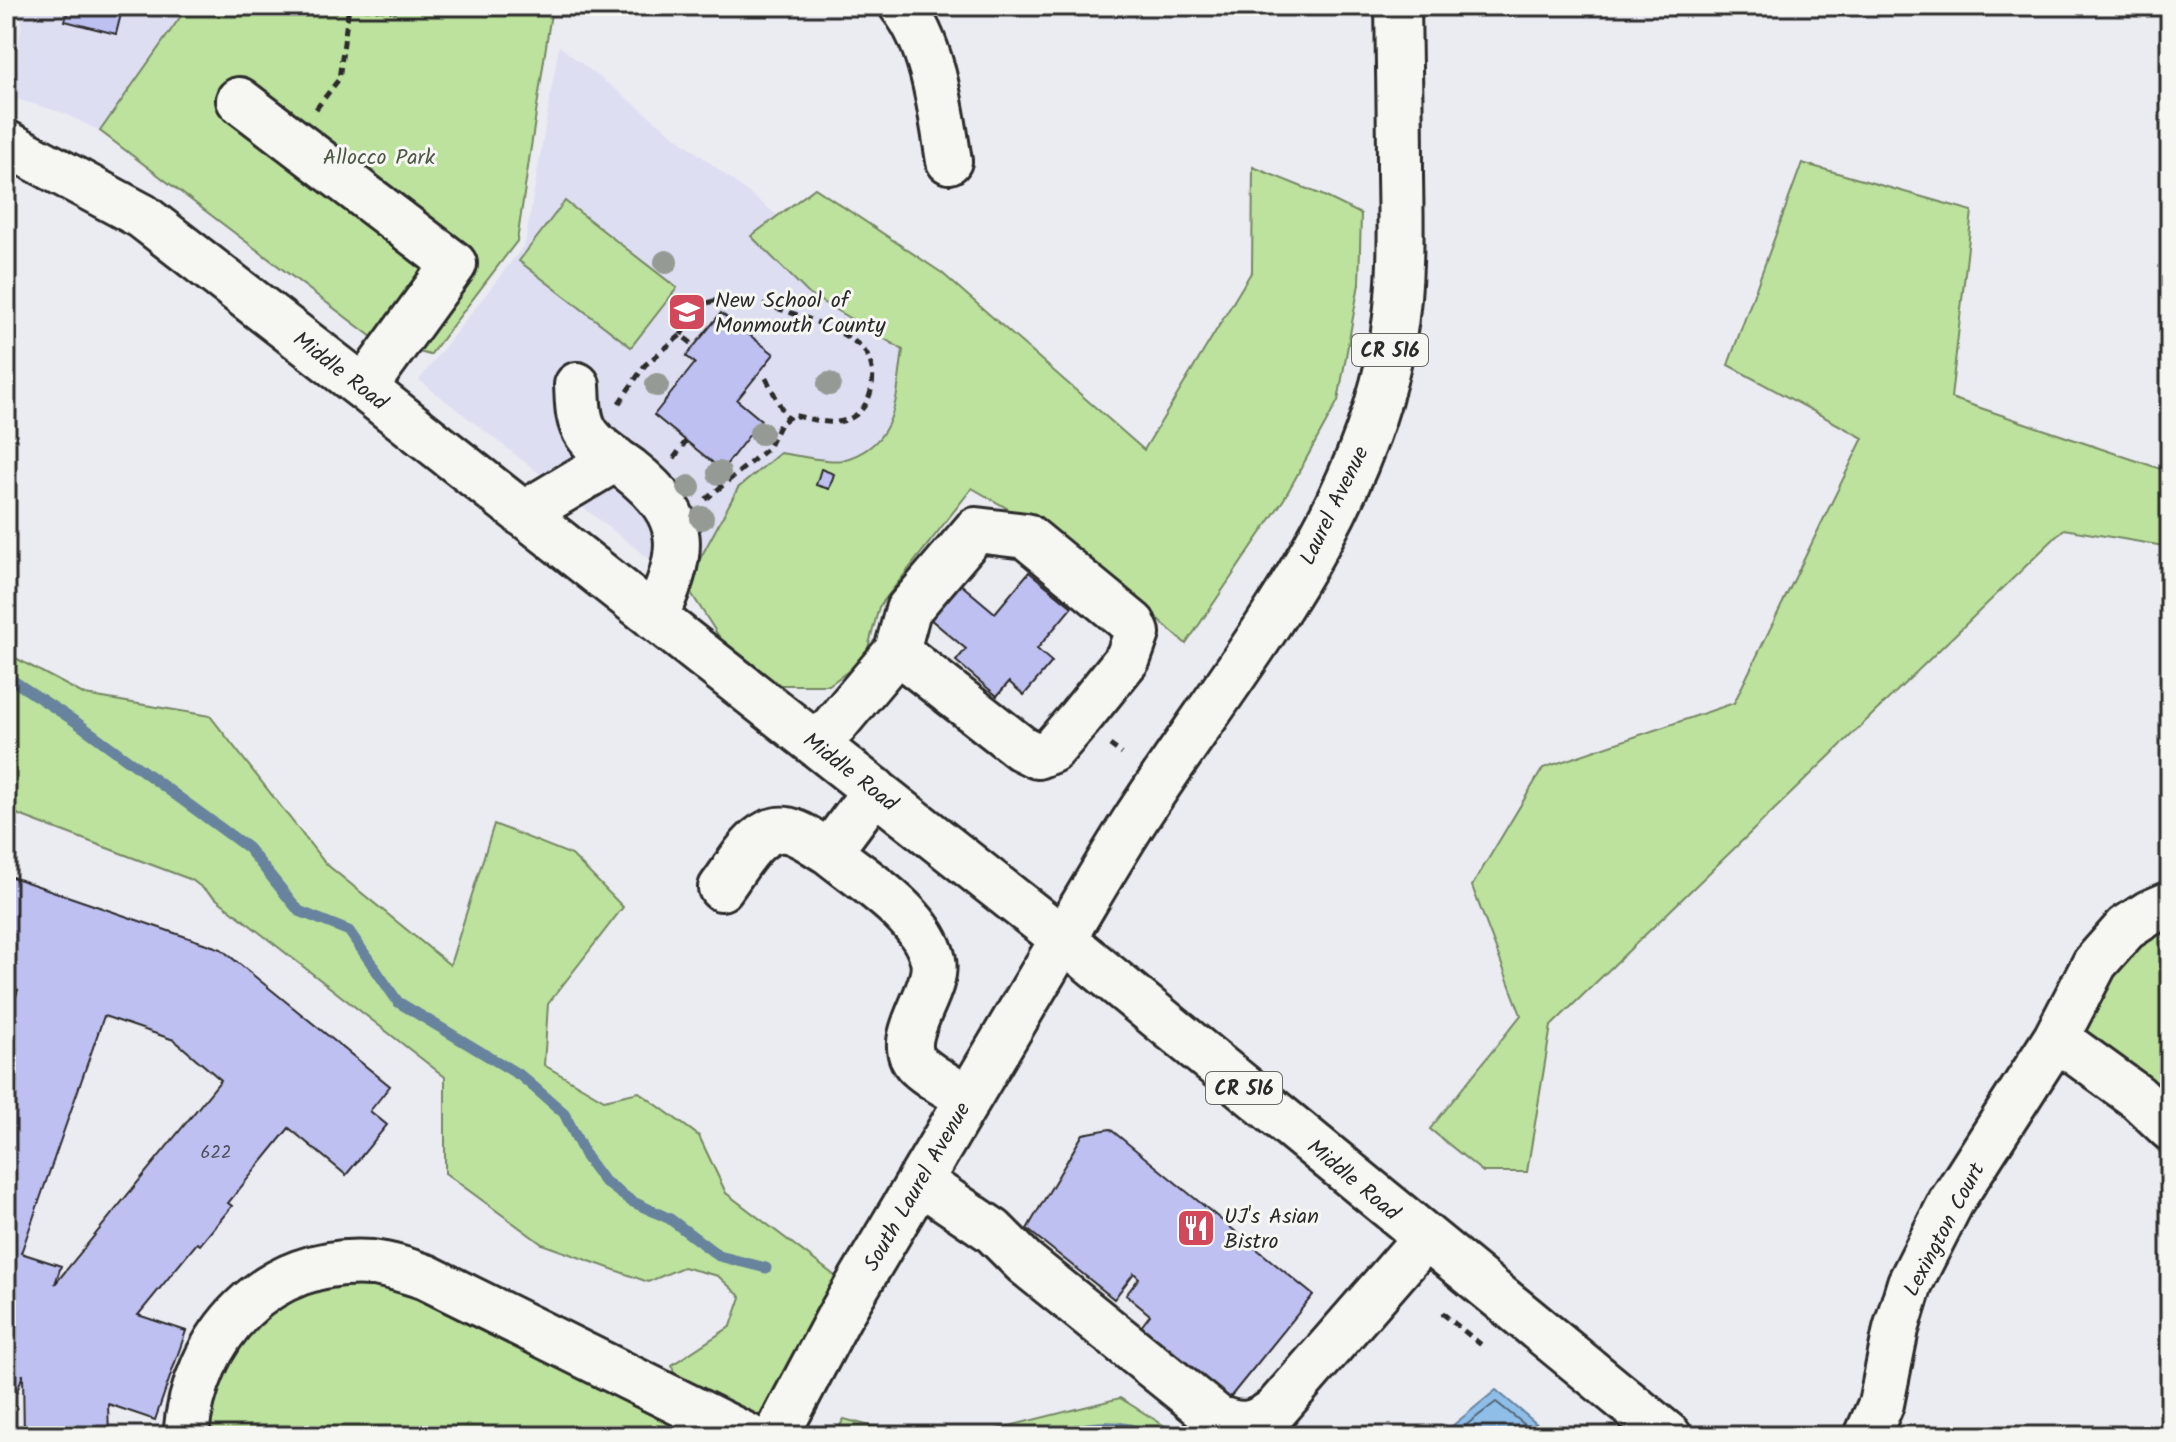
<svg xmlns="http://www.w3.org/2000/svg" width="2176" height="1442" viewBox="0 0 2176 1442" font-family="Kalam,sans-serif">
  <rect width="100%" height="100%" fill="#ebebf2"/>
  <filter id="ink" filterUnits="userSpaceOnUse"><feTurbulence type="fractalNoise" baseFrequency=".0125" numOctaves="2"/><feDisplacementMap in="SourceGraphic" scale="16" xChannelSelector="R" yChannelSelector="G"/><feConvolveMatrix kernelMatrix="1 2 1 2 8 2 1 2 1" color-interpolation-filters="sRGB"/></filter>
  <g filter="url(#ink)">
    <path fill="#dedef2" d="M23 6H188L100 131 63 113 13 98Z
      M559 46 1011 396 797 673 419 380 525 244Z"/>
    <path fill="#bce29d" stroke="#748664" stroke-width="2" d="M188 6H552L517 241 430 355 376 340 100 131Z
      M1802 163 1972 211 1951 398 2170 472V547L2064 529 1551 1026 1527 1172H1483L1430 1129 1521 1015 1472 886 1543 768 1734 703 1863 438 1728 365Z
      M1253 167 1322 195 1361 214 1359 284 1338 401 1284 499 1186 644 1082 552 972 488 879 607 865 659 829 685H776L727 649 686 585 738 488 780 453C796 455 828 463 842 460 898 446 896 397 903 350L809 294 751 236 815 188 942 273 1144 450 1252 271Z
      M565 201 677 288 631 347 519 261Z
      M6 653 85 695 210 716 325 863 450 965 494 824 572 855 623 907 548 1004 544 1065 604 1100 639 1092 699 1136 726 1193 843 1282 788 1436H207L209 1408 226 1365 250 1328 294 1296 337 1278 377 1282 432 1301 687 1427 672 1365 731 1326 741 1297 718 1276 683 1267 648 1282 542 1244 445 1173V1077L192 880 6 810Z
      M2170 922V1163L2069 1055 2094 960Z
      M1120 1398 1181 1436H933L985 1432Z
      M844 1419 870 1426 931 1436H834Z"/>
    <path fill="#8fbee9" stroke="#67839d" stroke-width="2" d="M1496 1390 1551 1436H1440Z"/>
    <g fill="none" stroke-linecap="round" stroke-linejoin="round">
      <path stroke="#536677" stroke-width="2" d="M1452 1436 1496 1402 1539 1436"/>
      <path stroke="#67839d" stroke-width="11" d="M6 676 76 722 248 848 299 911 349 931 398 1002 521 1076 564 1113 586 1157 603 1180 631 1201 670 1219 719 1256 766 1268
        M1049 1436C1079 1428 1119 1420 1148 1436"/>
    </g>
    <path fill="#bec0f2" stroke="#2b2b2b" stroke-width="2" fill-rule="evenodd" d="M69 6H123L116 34 65 21Z
      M721 313 774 354 737 400 761 420 722 470 654 415 695 363 686 356Z
      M821 469 834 474 829 489 816 485Z
      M1029 572 1072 607 1037 649 1052 662 1024 695 1009 682 997 696 956 661 966 649 923 613 952 577 995 613Z
      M6 875 221 949 390 1086 370 1111 387 1125 346 1175 289 1128 228 1203 232 1206 200 1245 197 1243 138 1315 186 1331 155 1420 108 1404 109 1436H24L23 1374 17 1392 6 1388V1025L18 990 6 986ZM104 1016 174 1040 221 1080 55 1284 61 1266 21 1253Z
      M1110 1129 1313 1295 1227 1401 1138 1331 1150 1315 1126 1295 1139 1278 1134 1273 1114 1299 1027 1229 1083 1134Z"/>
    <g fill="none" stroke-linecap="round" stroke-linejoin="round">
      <g stroke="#2b2b2b" stroke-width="50">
        <path id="minor" d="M902 6C934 45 941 112 949 161
          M239 100 454 264 364 388
          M6 143 142 216 364 388 1063 939 839 1317 776 1436
          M577 385C578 401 577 420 587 434 597 449 615 459 630 470 692 519 684 552 655 618
          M523 514 615 459
          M818 745 897 651 908 610 976 530 1026 536 1133 624 1137 633 1128 658 1078 720 1052 750 1037 756 1021 748 897 651
          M875 790 829 852C863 880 923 915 933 960 940 994 888 1041 921 1068 935 1080 952 1088 967 1098
          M721 888C739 865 760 817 796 833 807 837 818 846 829 852
          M2056 1038 2136 1096 2170 1128
          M919 1181 993 1231 1025 1263 1216 1417C1240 1428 1255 1426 1276 1409L1425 1238
          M186 1436C194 1336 267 1255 372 1263 390 1265 408 1271 426 1277L747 1436
          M1867 1436 1881 1404 1896 1329 1910 1283 1951 1202 2056 1038 2095 963 2126 928 2149 913 2170 904"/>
      </g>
      <g stroke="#2b2b2b" stroke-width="50">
        <path id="major" d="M1398 6C1399 62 1400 119 1400 175 1401 230 1402 284 1393 338 1362 523 1233 668 1135 820 1110 859 1087 899 1063 939L1669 1436"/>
      </g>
      <path stroke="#2b2b2b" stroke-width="5" stroke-dasharray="8 6" stroke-linecap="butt" d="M348 6 397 11
        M316 109 339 79 349 6
        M681 335C688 323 694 310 708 303 736 289 841 325 862 348 881 368 874 411 846 420 830 426 808 418 792 415L780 424 768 448 705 500
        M766 378 786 417
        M619 403 645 365 681 335 695 346
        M674 458 686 441
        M1110 745 1122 754
        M1442 1313 1485 1348"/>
      <use href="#minor" stroke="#f6f6f2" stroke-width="44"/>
      <use href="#major" stroke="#f6f6f2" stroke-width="44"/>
    </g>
    <g fill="#959b94">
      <circle cx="666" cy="262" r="12"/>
      <circle cx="829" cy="384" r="12"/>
      <circle cx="657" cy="385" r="12"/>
      <circle cx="761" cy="433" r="12"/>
      <circle cx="719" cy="473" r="12"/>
      <circle cx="689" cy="487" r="12"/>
      <circle cx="702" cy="518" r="12"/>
    </g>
  </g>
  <defs>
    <g id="school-square" transform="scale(2)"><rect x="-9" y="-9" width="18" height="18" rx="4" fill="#d1495b" stroke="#f6f6f2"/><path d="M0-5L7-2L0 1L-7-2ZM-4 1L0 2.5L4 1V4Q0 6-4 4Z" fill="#fff"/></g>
    <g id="restaurant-square" transform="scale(2)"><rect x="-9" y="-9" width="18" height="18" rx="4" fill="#d1495b" stroke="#f6f6f2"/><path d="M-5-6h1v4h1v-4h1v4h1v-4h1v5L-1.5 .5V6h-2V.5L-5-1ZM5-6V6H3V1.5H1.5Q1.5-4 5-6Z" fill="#fff"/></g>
  </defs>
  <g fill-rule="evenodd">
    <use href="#school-square" x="687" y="312"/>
    <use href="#restaurant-square" x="1196" y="1228"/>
  </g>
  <g text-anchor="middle" stroke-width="6" stroke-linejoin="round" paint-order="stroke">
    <g font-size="18" fill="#50505d">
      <text x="216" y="1158">622</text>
    </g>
    <g fill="#f6f6f2" stroke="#686867" stroke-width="2">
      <rect x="1352" y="334" width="76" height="32" rx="6"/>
      <rect x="1206" y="1072" width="76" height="32" rx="6"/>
    </g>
    <g font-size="20" font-weight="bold" fill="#2b2b2b">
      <text x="1390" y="357">CR 516</text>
      <text x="1244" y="1095">CR 516</text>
    </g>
    <g font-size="22" fill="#4f5948" stroke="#f6f6f2">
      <text x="379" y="164">Allocco Park</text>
    </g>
    <g font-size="22" fill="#2b2b2b" stroke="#f6f6f2" text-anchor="start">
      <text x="715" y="307">New School of<tspan x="715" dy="25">Monmouth County</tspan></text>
      <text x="1224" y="1223">UJ's Asian<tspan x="1224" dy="25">Bistro</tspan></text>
    </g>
    <g font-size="22" fill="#2b2b2b" stroke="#f6f6f2">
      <text transform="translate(341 370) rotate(38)" y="8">Middle Road</text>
      <text transform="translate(1333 505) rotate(-64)" y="8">Laurel Avenue</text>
      <text transform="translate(851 771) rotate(38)" y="8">Middle Road</text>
      <text transform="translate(1354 1179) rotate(40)" y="8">Middle Road</text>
      <text transform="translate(916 1186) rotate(-60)" y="8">South Laurel Avenue</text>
      <text transform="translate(1943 1229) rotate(-62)" y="8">Lexington Court</text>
    </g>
  </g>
  <rect width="2176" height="1442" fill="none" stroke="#f6f6f2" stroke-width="32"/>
  <rect x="16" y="16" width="2144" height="1410" fill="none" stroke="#2b2b2b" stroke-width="3" filter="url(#ink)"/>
</svg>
